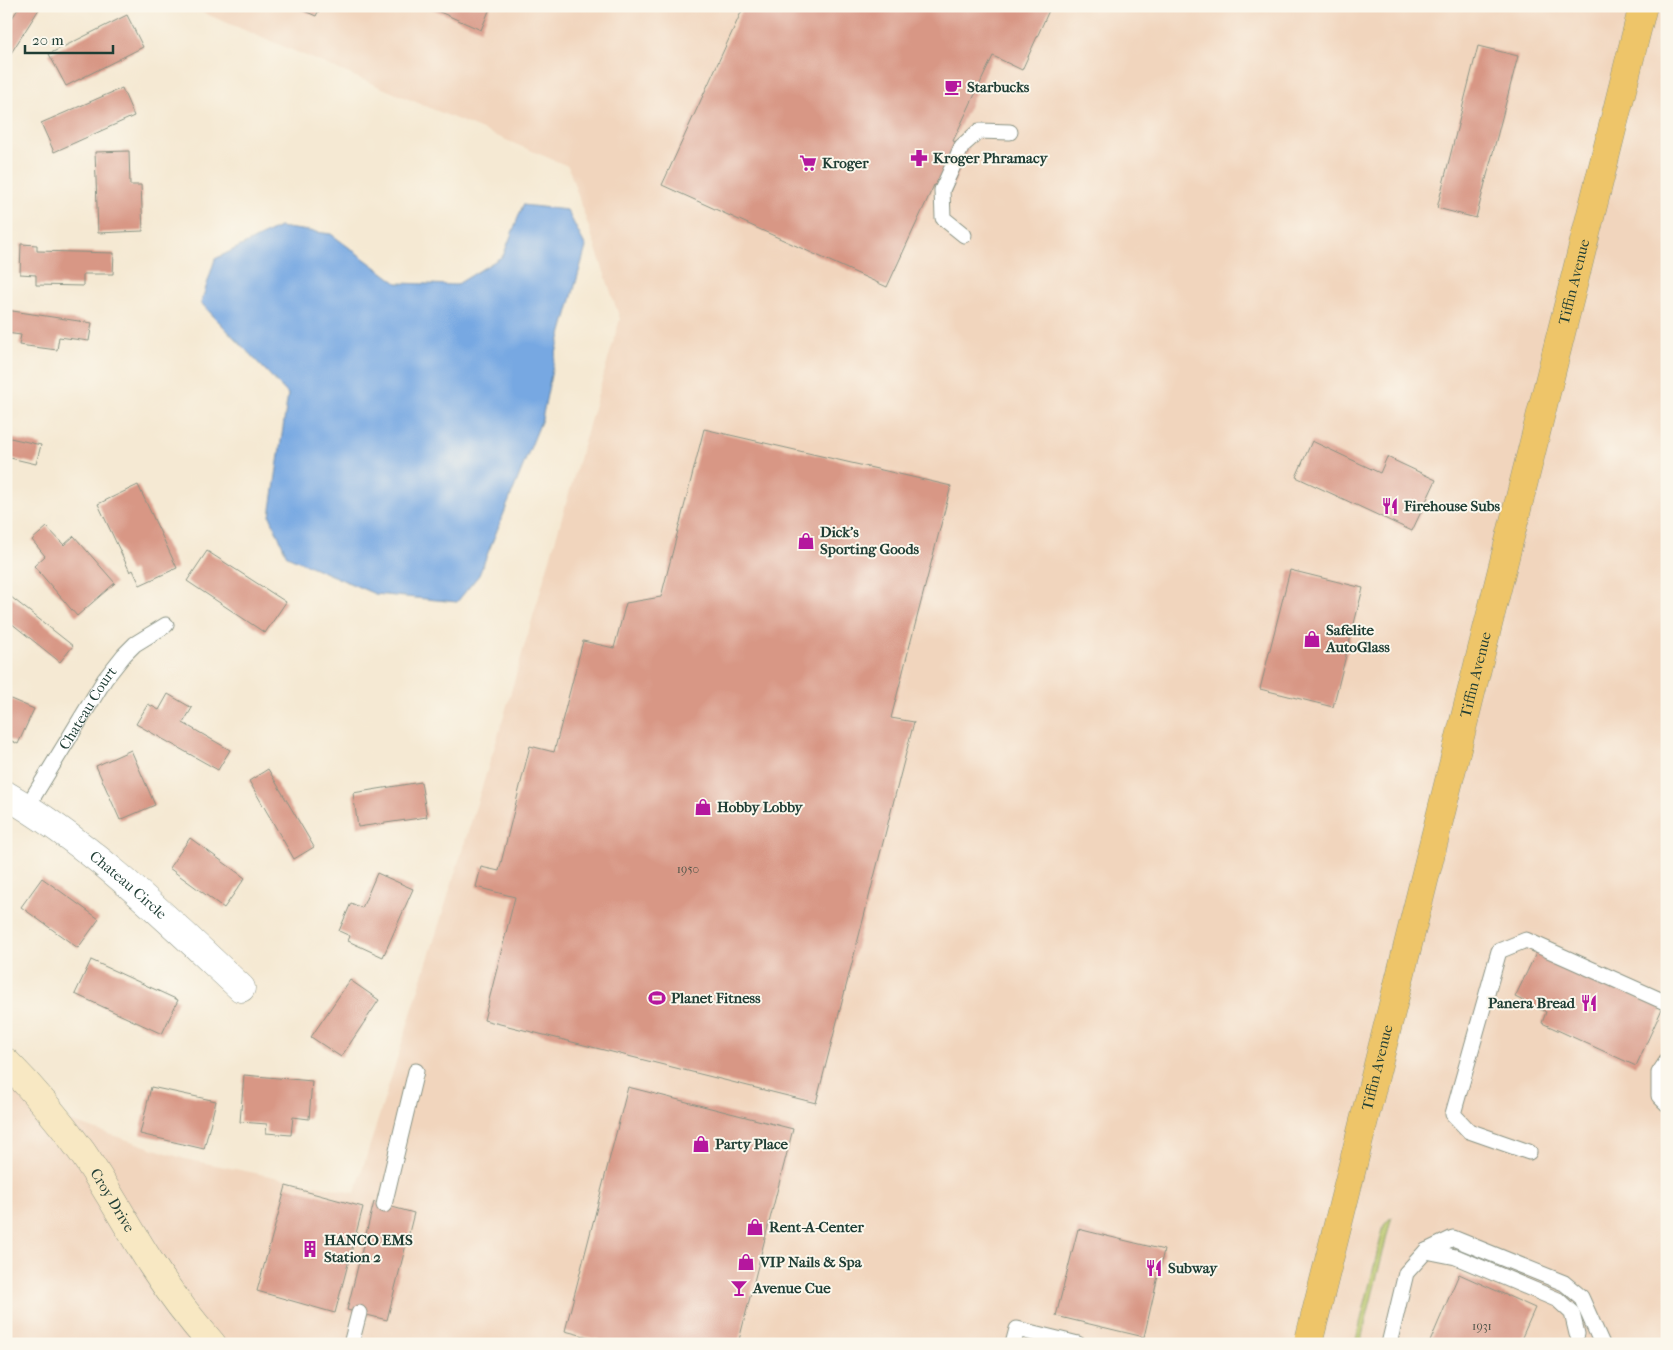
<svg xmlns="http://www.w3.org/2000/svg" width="1673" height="1350" viewBox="0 0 1673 1350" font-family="'IM FELL French Canon',serif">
  <rect width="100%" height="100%" fill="#fbf7ec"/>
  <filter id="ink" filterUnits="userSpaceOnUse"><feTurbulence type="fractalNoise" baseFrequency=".02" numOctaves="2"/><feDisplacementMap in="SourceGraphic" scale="10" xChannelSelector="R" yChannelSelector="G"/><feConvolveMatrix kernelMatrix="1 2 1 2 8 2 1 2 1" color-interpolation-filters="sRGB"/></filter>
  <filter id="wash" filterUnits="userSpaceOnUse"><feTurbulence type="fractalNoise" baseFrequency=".0096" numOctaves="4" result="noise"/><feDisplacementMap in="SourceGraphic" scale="20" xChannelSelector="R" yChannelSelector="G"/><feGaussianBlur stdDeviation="1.12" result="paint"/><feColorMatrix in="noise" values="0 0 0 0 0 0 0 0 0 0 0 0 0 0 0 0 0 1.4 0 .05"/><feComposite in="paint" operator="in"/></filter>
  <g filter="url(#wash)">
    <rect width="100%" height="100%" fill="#f5e9d3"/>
    <path fill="#f1d5bd" d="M187 6H1667V1344H6V1063L57 1117 185 1159 355 1193 498 736 620 319 568 166Z"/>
    <path fill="#b5c366" stroke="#6a804d" d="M1392 1216 1360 1344H1355L1384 1225Z"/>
    <path fill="#77a8e2" stroke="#4b728b" d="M523 205 567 210 586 247 554 360 542 419 479 575 457 602 375 594 287 556 270 516 288 394 201 303 215 259 279 227 331 234 397 283 456 285 503 256Z"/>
    <g id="blocks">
      <path fill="#d89785" d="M20 6H41L6 61V14L12 18Z
        M293 6H321L316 16Z
        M426 6H491L481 30Z
        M744 6H1051L1022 70 993 56 953 141 969 148 950 192 934 185 887 287 662 185Z
        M127 15 143 47 66 86 49 54Z
        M1478 46 1518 56 1476 218 1437 208Z
        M122 88 134 116 54 152 41 123Z
        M129 151 130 185H141L143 231 98 233 95 152Z
        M21 244 37 245V251L114 253 113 274H83V286L36 285V275L20 274Z
        M6 310 92 323 89 341 59 337 57 350 19 345 21 335 6 333Z
        M704 429 951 486 891 718 914 722 816 1103 484 1020 515 897 476 887 481 867 499 871 530 746 554 752 583 641 614 648 626 603 661 597Z
        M6 437 41 445 36 464 6 457Z
        M1312 441 1380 473 1387 457 1436 480 1412 531 1296 477Z
        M138 485 177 568 140 585 133 570 130 572 98 504Z
        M47 527 64 545 74 536 115 583 77 616 34 566 45 556 32 540Z
        M207 551 286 602 265 633 187 581Z
        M1290 570 1363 588 1333 707 1260 689Z
        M6 593 73 646 60 662 6 619Z
        M168 694 192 708 183 723 230 750 218 770 136 724 148 704 159 710Z
        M6 697 34 709 18 744 6 738Z
        M131 750 155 805 120 820 96 766Z
        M268 769 314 847 294 859 249 781Z
        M421 782 427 817 358 827 353 793Z
        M190 838 245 878 224 908 169 868Z
        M377 873 413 889 383 957 348 941 350 936 339 931 351 903 362 908Z
        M42 878 99 919 78 948 21 907Z
        M1537 951 1662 1009 1636 1066 1542 1023 1546 1012 1515 997Z
        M91 960 178 1000 162 1034 75 994Z
        M350 980 379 1000 341 1057 311 1037Z
        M244 1075 312 1081 309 1119 293 1117 291 1135 266 1133 267 1124 240 1122Z
        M151 1087 216 1101 204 1149 140 1134Z
        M628 1087 793 1129 738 1344H599L600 1340 565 1331Z
        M286 1186 363 1207 335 1313 257 1291Z
        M374 1202 414 1213 387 1320 347 1310Z
        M1078 1229 1164 1250 1144 1337 1056 1316Z
        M1459 1274 1535 1308 1519 1344H1429Z"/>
    </g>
  </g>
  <g filter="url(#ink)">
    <use href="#blocks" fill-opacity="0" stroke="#8a9384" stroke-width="1"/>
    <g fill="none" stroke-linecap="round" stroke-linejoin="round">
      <g stroke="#8a9384" stroke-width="17">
        <g id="lane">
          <path d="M964 235 943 218 942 190 962 146 979 131 1010 132"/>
          <path id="s1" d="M27 807 105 679 124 655 135 644 166 625"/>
          <path d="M1667 1061 1659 1073V1096L1667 1104"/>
          <path d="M1529 1152 1469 1131 1453 1114 1499 951 1526 940 1667 1003"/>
          <path d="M384 1205 416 1071"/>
          <path d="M1426 1251 1456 1257 1558 1300 1572 1313 1577 1334"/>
          <path d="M351 1344 359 1313"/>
          <path d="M1013 1344 1017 1329 1078 1344"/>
          <path d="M1389 1344 1406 1273 1426 1251 1453 1238 1564 1283 1581 1297 1602 1344"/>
        </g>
      </g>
      <g stroke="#8a9384" stroke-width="29">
        <g id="street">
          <path id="s2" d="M6 795C94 846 167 919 241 988"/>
        </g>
      </g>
      <g stroke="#8a9384" stroke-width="29">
        <g id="secondary">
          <path id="s3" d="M6 1062C34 1090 59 1120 82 1152 107 1188 128 1228 152 1265 170 1293 190 1319 212 1344"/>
        </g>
      </g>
      <g stroke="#8a9384" stroke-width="29">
        <g id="highway">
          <path id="s4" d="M1308 1344 1643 6"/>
        </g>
      </g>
      <use href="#lane" stroke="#fff" stroke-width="15"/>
      <use href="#street" stroke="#fff" stroke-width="28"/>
      <use href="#secondary" stroke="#f8e8c3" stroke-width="28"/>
      <use href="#highway" stroke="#eec569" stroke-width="28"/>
    </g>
  </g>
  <defs>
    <g id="cafe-bare" transform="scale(1.35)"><path d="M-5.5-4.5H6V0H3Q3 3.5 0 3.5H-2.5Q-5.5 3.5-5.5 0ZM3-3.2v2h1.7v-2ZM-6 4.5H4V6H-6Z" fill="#b5179e" stroke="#fbf7ec" stroke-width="2.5" paint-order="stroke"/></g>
    <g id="pharmacy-bare" transform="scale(1.35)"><path d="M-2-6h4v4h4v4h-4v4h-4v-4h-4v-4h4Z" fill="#b5179e" stroke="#fbf7ec" stroke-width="2.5" paint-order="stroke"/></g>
    <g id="supermarket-bare" transform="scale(1.35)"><path d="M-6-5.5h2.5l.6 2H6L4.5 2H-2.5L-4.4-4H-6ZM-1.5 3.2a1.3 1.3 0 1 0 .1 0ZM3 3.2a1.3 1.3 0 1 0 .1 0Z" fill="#b5179e" stroke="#fbf7ec" stroke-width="2.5" paint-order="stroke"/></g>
    <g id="restaurant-bare" transform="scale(1.35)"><path d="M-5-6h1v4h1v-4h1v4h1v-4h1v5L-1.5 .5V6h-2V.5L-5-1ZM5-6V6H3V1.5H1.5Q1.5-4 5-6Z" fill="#b5179e" stroke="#fbf7ec" stroke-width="2.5" paint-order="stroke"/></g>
    <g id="shop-bare" transform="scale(1.35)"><path d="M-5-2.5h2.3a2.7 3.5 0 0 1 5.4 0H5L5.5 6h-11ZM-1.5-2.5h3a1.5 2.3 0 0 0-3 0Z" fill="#b5179e" stroke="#fbf7ec" stroke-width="2.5" paint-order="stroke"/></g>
    <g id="stadium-bare" transform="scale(1.35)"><path d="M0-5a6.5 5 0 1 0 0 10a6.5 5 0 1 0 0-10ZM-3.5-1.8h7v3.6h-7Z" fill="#b5179e" stroke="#fbf7ec" stroke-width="2.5" paint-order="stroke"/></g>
    <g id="building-bare" transform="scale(1.35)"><path d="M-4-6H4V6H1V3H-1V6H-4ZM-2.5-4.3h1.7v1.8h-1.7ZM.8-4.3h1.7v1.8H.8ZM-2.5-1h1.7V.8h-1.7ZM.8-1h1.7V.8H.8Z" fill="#b5179e" stroke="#fbf7ec" stroke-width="2.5" paint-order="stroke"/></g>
    <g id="bar-bare" transform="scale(1.35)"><path d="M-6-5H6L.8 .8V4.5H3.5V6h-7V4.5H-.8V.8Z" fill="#b5179e" stroke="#fbf7ec" stroke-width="2.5" paint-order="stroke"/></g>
  </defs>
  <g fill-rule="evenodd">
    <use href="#cafe-bare" x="953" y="87"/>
    <use href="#pharmacy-bare" x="919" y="158"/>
    <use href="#supermarket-bare" x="808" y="163"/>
    <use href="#restaurant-bare" x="1390" y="506"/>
    <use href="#shop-bare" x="806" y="541"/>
    <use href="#shop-bare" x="1312" y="639"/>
    <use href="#shop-bare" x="703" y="807"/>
    <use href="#stadium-bare" x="657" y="998"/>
    <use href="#restaurant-bare" x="1589" y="1003"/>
    <use href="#shop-bare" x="701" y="1144"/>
    <use href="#shop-bare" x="755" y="1227"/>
    <use href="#building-bare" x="310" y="1249"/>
    <use href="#shop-bare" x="746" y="1262"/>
    <use href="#restaurant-bare" x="1154" y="1268"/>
    <use href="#bar-bare" x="739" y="1288"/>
  </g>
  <g text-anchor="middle" stroke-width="4" stroke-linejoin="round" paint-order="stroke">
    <g font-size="12" fill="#4d5448">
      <text x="688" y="873">1950</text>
      <text x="1482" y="1330">1931</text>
    </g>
    <g font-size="15" font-weight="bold" fill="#1f3d34" stroke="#fbf7ec" text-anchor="start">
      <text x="967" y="92">Starbucks</text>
      <text x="933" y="163">Kroger Phramacy</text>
      <text x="822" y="168">Kroger</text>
      <text x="1404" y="511">Firehouse Subs</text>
      <text x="820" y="537">Dick's<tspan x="820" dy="17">Sporting Goods</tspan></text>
      <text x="1326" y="635">Safelite<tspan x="1326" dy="17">AutoGlass</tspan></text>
      <text x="717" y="812">Hobby Lobby</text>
      <text x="671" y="1003">Planet Fitness</text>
      <text x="1575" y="1008" text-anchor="end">Panera Bread</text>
      <text x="715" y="1149">Party Place</text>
      <text x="769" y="1232">Rent-A-Center</text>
      <text x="324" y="1245">HANCO EMS<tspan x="324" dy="17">Station 2</tspan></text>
      <text x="760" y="1267">VIP Nails &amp; Spa</text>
      <text x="1168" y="1273">Subway</text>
      <text x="753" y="1293">Avenue Cue</text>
    </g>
    <g font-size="15" fill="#1f3d34" stroke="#fbf7ec">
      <text dy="5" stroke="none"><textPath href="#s4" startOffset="1095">Tiffin Avenue</textPath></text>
      <text dy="5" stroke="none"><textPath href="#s4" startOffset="690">Tiffin Avenue</textPath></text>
      <text dy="5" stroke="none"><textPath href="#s1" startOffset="116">Chateau Court</textPath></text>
      <text dy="5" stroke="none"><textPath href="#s2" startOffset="152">Chateau Circle</textPath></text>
      <text dy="5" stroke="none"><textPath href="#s4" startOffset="285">Tiffin Avenue</textPath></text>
      <text dy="5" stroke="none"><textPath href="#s3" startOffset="175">Croy Drive</textPath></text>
    </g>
  </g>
  <rect width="1673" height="1350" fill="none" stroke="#fbf7ec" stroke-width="25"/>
  <path d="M25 45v8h88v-8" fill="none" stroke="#1f3d34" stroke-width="2.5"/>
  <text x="32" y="45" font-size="15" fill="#1f3d34" stroke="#fbf7ec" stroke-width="4" paint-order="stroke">20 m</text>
</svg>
